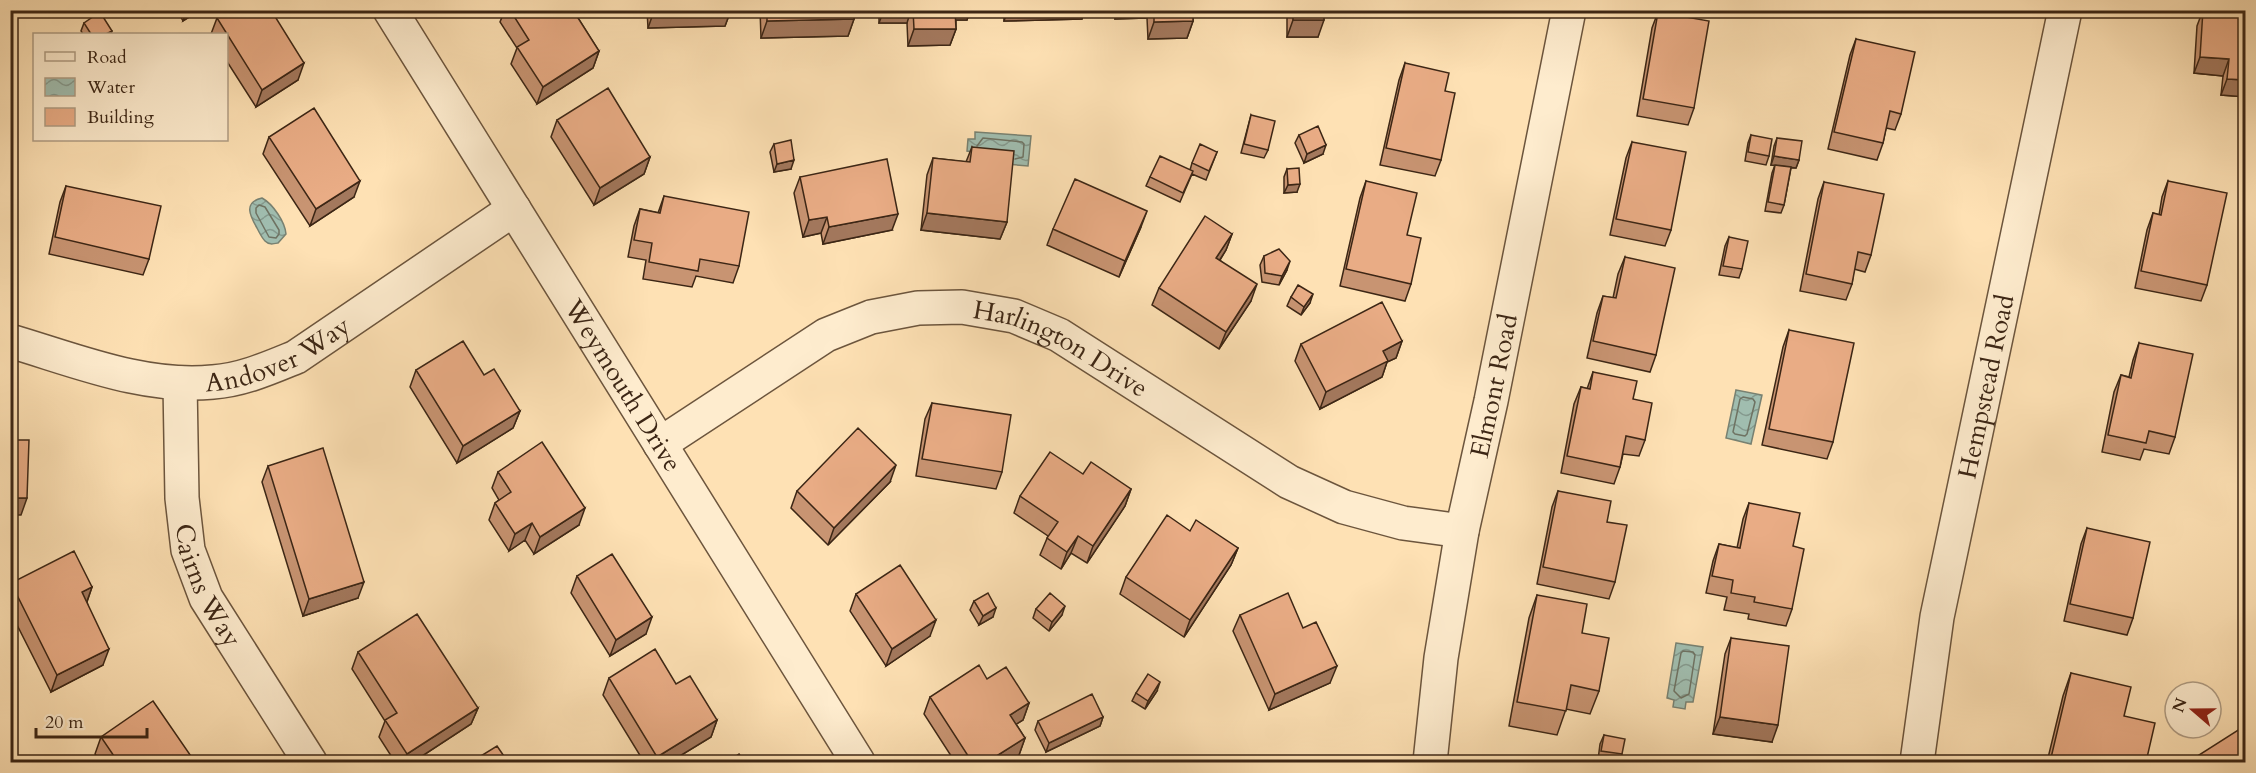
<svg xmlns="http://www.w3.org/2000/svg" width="2256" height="773" viewBox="0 0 2256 773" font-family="Cardo,serif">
  <defs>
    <pattern id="water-waves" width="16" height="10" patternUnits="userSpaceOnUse" patternTransform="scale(1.5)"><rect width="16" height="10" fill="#a0bdaf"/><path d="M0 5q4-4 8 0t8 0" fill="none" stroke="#84998d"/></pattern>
  </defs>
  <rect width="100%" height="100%" fill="#fee1b4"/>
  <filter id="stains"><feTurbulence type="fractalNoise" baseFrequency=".00333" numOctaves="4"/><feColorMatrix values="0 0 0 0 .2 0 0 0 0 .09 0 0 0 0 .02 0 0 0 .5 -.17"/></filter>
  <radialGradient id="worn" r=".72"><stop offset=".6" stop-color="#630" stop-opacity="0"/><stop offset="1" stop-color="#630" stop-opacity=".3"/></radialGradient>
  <path fill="url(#water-waves)" stroke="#788171" stroke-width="1.5" d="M975 132 1031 136 1028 166 973 161V152L967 151 968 139H975Z
    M262 198C273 204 285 222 286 234L278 243C273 244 269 245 265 241 262 238 259 232 257 228 250 216 243 202 262 198Z
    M1736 390 1762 395 1751 444 1726 438Z
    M1676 643 1703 647 1693 702H1686L1685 709 1673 707 1674 700 1667 698Z"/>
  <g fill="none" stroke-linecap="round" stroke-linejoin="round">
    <path stroke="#6e7262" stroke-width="1.5" d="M977 146 983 138 1022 142 1024 144 1023 157 1015 159
      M259 205 265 207 279 230V234L276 238 269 237 256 213V208Z
      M1743 397 1753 399 1755 402 1747 434 1745 436 1735 434 1733 432 1740 399Z
      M1683 651 1693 652 1695 655 1689 694 1681 698 1674 691 1681 653Z"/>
    <g stroke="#6c553d" stroke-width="36">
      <g id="minor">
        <path id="s1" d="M390 10 858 762"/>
        <path id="s2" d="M10 341C75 360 144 389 213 382 242 380 269 368 296 357L514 209"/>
        <path id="s3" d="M180 383 182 498 188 550 206 598 310 762"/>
        <path id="s4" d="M660 444 826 335 871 317 918 308 962 307 1014 316 1059 335 1289 482 1344 507 1403 523 1462 531"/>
        <path id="s5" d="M1430 762 1441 658 1462 531 1491 401 1569 10"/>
        <path id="s6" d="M1917 762 1937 617 2065 10"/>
      </g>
    </g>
    <use href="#minor" stroke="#feecce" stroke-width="33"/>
  </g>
  <path fill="#c89472" stroke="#3c2615" stroke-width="1.5" d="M177 10H200L183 21Z
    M505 10H573L599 51 593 68 537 104 511 64 517 48 500 22Z
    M647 10H731L725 26 648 28Z
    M760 10H853L854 19 848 36 761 38Z
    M879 10H970L967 20H956V29L950 45 908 46 907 23H879Z
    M1004 10H1085L1082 19 1004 21Z
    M1115 10H1208L1206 16 1193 17V21L1187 38 1148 39 1147 18 1115 19Z
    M1242 10H1324L1318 37H1287V15L1242 16Z
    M1880 10H1911L1909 16Z
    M2203 10H2246V97L2221 95 2223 76 2194 73 2197 26Z
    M1658 12 1694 108 1688 125 1637 116 1652 28Z
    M217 18 298 80 256 107 226 60V34H211Z
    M84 23 112 31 111 34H83L81 31Z
    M1856 39 1901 114 1895 130 1886 128 1883 143 1877 160 1828 149 1850 55Z
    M1405 63 1441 160 1435 176 1380 165 1399 80Z
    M1251 115 1268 150 1264 158 1241 153Z
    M557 120 650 157 644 174 594 205 551 137Z
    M1299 135 1323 154 1304 163 1295 143Z
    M1751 135 1769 156 1766 165 1745 161 1748 143Z
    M269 137 354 197 310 226 263 154Z
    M1777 138 1799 160 1796 168H1791L1784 205 1781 213 1765 211 1772 173 1775 165H1771L1774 146Z
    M1632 142 1671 230 1665 246 1610 235 1626 158Z
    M774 144 791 169 774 172 770 152Z
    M972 147 1007 222 1000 239 921 230 927 175 933 158 966 162Z
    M1217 152 1206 180 1192 174 1180 202 1146 186 1150 177 1190 170 1192 163Z
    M1287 169 1297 192 1284 193V177Z
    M800 177 892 230 823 244 821 233 803 237 794 193Z
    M1366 181 1407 235 1411 284 1405 301 1340 286 1360 198Z
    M2168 181 2207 285 2201 301 2135 288 2147 230 2153 213 2159 215 2162 197Z
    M1824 182 1871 255 1865 272 1854 269 1852 284 1846 300 1800 291 1818 199Z
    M66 186 149 259 143 275 49 254 60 202Z
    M664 196 739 266 733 283 696 276 692 287 643 279 646 260 628 257 634 226 640 209 658 213Z
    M1141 227 1119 277 1047 245 1053 229Z
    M1232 234 1226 250 1220 260 1251 301 1219 349 1152 305 1159 288Z
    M1729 237 1742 269 1739 278 1719 275 1725 246Z
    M1264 256 1287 270 1279 285 1262 282 1260 265Z
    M1625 257 1656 355 1650 372 1587 358 1597 313 1603 296 1613 298 1618 274Z
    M1291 297 1310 303 1301 315 1287 306Z
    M1789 330 1833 442 1827 459 1762 445 1783 347Z
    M1402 341 1396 358 1387 362 1382 377 1320 409 1295 361 1301 344Z
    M2139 343 2175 437 2169 454 2144 449 2140 460 2102 452 2114 392 2121 375 2129 377 2133 360Z
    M416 370 484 375 520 411 513 428 457 463 410 387Z
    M1593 372 1633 399 1645 440 1639 456 1623 454 1620 467 1614 484 1561 473 1574 404 1581 387 1587 389Z
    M932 403 1002 472 996 489 916 476 925 419Z
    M268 466 358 598 303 616 262 482Z
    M498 472 579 525 534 554 525 540 509 551 489 520 495 503 499 500 492 488Z
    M1083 474 1131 489 1125 506 1087 563 1071 553 1061 569 1040 555 1048 536 1014 513 1020 496Z
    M890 482 828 545 791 508 797 491Z
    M1558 491 1607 522 1615 582 1609 599 1537 584 1552 507Z
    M1749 503 1793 546 1792 609 1786 626 1748 619 1749 614 1724 610 1727 597 1706 593 1713 561 1719 544 1737 548 1743 519Z
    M2087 528 2133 618 2127 635 2064 621 2081 544Z
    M1190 531 1238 548 1231 565 1184 637 1120 594 1126 577Z
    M577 576 646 634 610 656 571 593Z
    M11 583 92 587 87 602 103 665 51 692 10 611Z
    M856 594 930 636 886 666 850 611Z
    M1537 595 1582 633 1599 691 1590 714 1566 709 1557 735 1509 726 1529 618Z
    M974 601 993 617 979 625 970 610Z
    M1036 609 1062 615 1049 631 1033 618Z
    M1240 615 1303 628 1330 683 1269 710 1233 631Z
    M1731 638 1772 742 1713 734 1725 654Z
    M358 652 478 708 471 724 413 762H395L379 737 385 721 352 669Z
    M2071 673 2124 716 2146 762H2047L2063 696Z
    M609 678 717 720 711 737 670 762H644L603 695Z
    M1157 691 1145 709 1132 701 1136 693Z
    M930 697 1029 703 1023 720 1016 724 1025 738 1019 755 1007 762H955L924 714Z
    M1103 717 1100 726 1046 752 1035 730 1038 721Z
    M1604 735 1622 754 1619 762 1598 760 1600 744Z
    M101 737 195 762H101L95 754Z"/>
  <path fill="#a3785d" stroke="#3c2615" stroke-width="1.5" d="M187 10H200L183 21Z
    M686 10H731L725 26 648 28 654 11Z
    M884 10H911L907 23H879Z
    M953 10H970L967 20H949Z
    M1008 10H1085L1082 19 1004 21Z
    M1118 10H1150L1147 18 1115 19Z
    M1189 10H1208L1206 16 1187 17Z
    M1244 10H1289L1287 15 1242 16Z
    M854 19 848 36 761 38 767 21Z
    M1293 20H1324L1318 37H1287Z
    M1193 21 1187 38 1148 39 1154 22Z
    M914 29H956L950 45 908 46Z
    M599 51 593 68 537 104 543 87Z
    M2200 57 2229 59 2223 76 2194 73Z
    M304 63 298 80 256 107 262 90Z
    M2227 79 2246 80V97L2221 95Z
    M1326 145 1323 154 1304 163 1307 154Z
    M1774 156 1799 160 1796 168 1771 165Z
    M650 157 644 174 594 205 600 188Z
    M794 160 791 169 774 172 777 164Z
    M360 181 354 197 310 226 316 209Z
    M1300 184 1297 192 1284 193 1288 185Z
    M1147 211 1141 227 1119 277 1125 261Z
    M927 213 1007 222 1000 239 921 230Z
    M898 214 892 230 823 244 829 227Z
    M827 217 821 233 803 237 809 220Z
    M1232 234 1226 250 1210 275 1216 258Z
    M1290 261 1287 270 1279 285 1282 276Z
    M1257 284 1251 301 1219 349 1226 332Z
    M1313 294 1310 303 1301 315 1304 307Z
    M1402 341 1396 358 1387 362 1382 377 1320 409 1326 392 1383 351Z
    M520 411 513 428 457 463 463 446Z
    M896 465 890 482 828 545 834 528Z
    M1131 489 1125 506 1087 563 1093 546Z
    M10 498H27L21 515H10Z
    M585 508 579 525 534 554 540 537Z
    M532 523 525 540 509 551 515 534Z
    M1078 536 1071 553 1061 569 1067 552Z
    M1238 548 1231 565 1184 637 1190 620Z
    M364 582 358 598 303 616 309 599Z
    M92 587 86 604 82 592Z
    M1065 606 1062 615 1049 631 1052 622Z
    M996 608 993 617 979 625 983 616Z
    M652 617 646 634 610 656 616 640Z
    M936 620 930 636 886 666 892 649Z
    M109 649 103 665 51 692 57 675Z
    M1337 666 1330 683 1269 710 1275 694Z
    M1160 682 1157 691 1145 709 1148 701Z
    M1029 703 1023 720 1004 732 1010 715Z
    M478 708 471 724 413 762H404L407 754Z
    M1103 717 1100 726 1046 752 1049 743Z
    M1720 717 1778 725 1772 742 1713 734Z
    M717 720 711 737 670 762H655L657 757Z
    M1025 738 1019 755 1007 762H987Z"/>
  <path fill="#e9ac85" stroke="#3c2615" stroke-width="1.5" d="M230 10H271L304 63 262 90 217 18Z
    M510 10H573L599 51 543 87 517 47 529 40Z
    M654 10H686L654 11Z
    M767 10H853L854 19 767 21Z
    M913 10H955L956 29H914Z
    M1154 10H1193V21L1154 22Z
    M1293 10H1324V20H1293Z
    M2203 10 2237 11V10H2246V80L2227 79 2229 59 2200 57Z
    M100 12 112 31 106 34H91L84 23Z
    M1658 12 1709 21 1694 108 1643 99Z
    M1856 39 1915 52 1901 114 1890 111 1883 143 1834 132Z
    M1405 63 1449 73 1445 91 1455 93 1441 160 1386 148Z
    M608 88 650 157 600 188 557 120Z
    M314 108 360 181 316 209 269 137Z
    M1251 115 1275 121 1268 150 1244 144Z
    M1318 126 1326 145 1307 154 1299 135Z
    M1751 135 1772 139 1769 156 1748 152Z
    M1777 138 1802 141 1799 160 1774 156Z
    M791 140 794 160 777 164 774 144Z
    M1632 142 1686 152 1671 230 1616 219Z
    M1200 144 1217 152 1209 171 1192 163Z
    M972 147 1014 151 1007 222 927 213 933 158 970 162Z
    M1160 156 1193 171 1183 193 1150 177Z
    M887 159 898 214 829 227 827 217 809 220 800 177Z
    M1775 165 1791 167 1784 205 1768 202Z
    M1299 168 1300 184 1288 185 1287 169Z
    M1075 179 1147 211 1125 261 1053 229Z
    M1366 181 1417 193 1407 235 1421 238 1411 284 1346 269Z
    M2168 181 2227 193 2207 285 2141 271 2153 213 2161 215Z
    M1824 182 1884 194 1871 255 1858 252 1852 284 1806 274Z
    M66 186 161 206 149 259 55 237Z
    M664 196 749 212 739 266 700 259 698 271 649 262 652 243 634 240 640 209 660 213Z
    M1205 216 1232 234 1216 258 1257 284 1226 332 1159 288Z
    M1729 237 1748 241 1742 269 1723 266Z
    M1279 249 1290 261 1282 276 1265 273 1264 256Z
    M1625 257 1675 268 1656 355 1593 341 1603 296 1616 298Z
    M1298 285 1313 294 1304 307 1291 297Z
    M1382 302 1402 341 1383 351 1388 361 1326 392 1301 344Z
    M1789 330 1854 343 1833 442 1769 429Z
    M463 341 484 375 494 369 520 411 463 446 416 370Z
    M2139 343 2193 354 2175 437 2149 431 2146 443 2108 435 2121 375 2131 378Z
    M1593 372 1637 381 1633 399 1652 403 1645 440 1626 436 1620 467 1567 456 1581 387 1590 389Z
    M932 403 1011 415 1002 472 922 459Z
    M858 428 896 465 834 528 797 491Z
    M10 440H29L27 498H10Z
    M542 442 585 508 540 537 532 523 515 534 495 503 511 492 498 472Z
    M323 448 364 582 309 599 268 466Z
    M1050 452 1083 474 1091 462 1131 489 1093 546 1078 536 1067 552 1047 538 1058 522 1020 496Z
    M1558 491 1611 501 1607 522 1627 525 1615 582 1543 567Z
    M1749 503 1800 513 1793 546 1804 549 1792 609 1754 602 1755 597 1731 593 1733 580 1712 576 1719 544 1740 548Z
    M1167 515 1190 531 1196 520 1238 548 1190 620 1126 577Z
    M2087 528 2150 542 2133 618 2070 604Z
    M74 551 92 587 82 592 109 649 57 675 11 583Z
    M612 554 652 617 616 640 577 576Z
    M900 565 936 620 892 649 856 594Z
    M988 593 996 608 983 616 974 601Z
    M1050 593 1065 606 1052 622 1036 609Z
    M1288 593 1303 628 1316 622 1337 666 1275 694 1240 615Z
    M1537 595 1587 604 1582 633 1609 638 1599 691 1571 685 1566 711 1517 702Z
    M417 614 478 708 407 754 385 720 397 713 358 652Z
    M1731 638 1789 646 1778 725 1720 717Z
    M655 649 676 684 690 676 717 720 657 757 609 678Z
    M979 665 987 679 1006 667 1029 703 1010 715 1025 738 987 762H972L930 697Z
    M2071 673 2131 687 2124 716 2155 723 2146 762H2050Z
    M1148 674 1160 682 1148 701 1136 693Z
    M1092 694 1103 717 1049 743 1038 721Z
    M153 701 195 762H118L101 737Z
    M2246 725V762H2188Z
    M1604 735 1625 739 1622 754 1601 751Z
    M497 746 508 762H471Z
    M739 754 744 762H727Z"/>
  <g text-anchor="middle" stroke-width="5" stroke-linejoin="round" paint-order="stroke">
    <g font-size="26" fill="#3c2615" stroke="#feecce">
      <text dy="9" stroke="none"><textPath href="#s2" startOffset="279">Andover Way</textPath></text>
      <text dy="9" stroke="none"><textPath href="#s4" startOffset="447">Harlington Drive</textPath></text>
      <text dy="9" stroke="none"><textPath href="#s1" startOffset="442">Weymouth Drive</textPath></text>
      <text dy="9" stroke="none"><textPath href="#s5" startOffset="382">Elmont Road</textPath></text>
      <text dy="9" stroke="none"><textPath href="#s6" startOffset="382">Hempstead Road</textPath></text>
      <text dy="9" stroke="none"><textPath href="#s3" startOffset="207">Cairns Way</textPath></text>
    </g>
  </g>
  <rect width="2256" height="773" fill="none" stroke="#fee1b4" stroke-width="36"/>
  <rect x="12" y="12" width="2232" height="749" fill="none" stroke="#3c2615" stroke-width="3"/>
  <rect x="18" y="18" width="2220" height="737" fill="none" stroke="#3c2615" stroke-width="1.5"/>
  <rect x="33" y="33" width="195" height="108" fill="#feecce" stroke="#b09d84" stroke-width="1.5"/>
  <rect x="45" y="52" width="30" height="9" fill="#feecce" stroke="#b09d84" stroke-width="1.5"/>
  <text x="87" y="63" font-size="18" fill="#3c2615">Road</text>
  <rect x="45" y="78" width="30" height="18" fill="url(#water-waves)" stroke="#b09d84" stroke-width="1.5"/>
  <text x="87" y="93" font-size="18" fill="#3c2615">Water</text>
  <rect x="45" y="108" width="30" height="18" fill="#e9ac85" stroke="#b09d84" stroke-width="1.5"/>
  <text x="87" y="123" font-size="18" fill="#3c2615">Building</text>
  <g transform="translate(2193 710) rotate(290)"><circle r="28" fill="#feecce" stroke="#b09d84" stroke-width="1.5"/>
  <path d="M0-4.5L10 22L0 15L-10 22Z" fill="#8f2418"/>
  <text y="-9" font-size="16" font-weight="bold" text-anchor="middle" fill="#3c2615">N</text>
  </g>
  <path d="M36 728v9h111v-9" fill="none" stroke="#3c2615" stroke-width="3"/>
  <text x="45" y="728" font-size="18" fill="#3c2615" stroke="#feecce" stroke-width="4.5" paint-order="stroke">20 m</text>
  <rect width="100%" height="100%" filter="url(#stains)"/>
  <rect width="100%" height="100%" fill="url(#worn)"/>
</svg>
